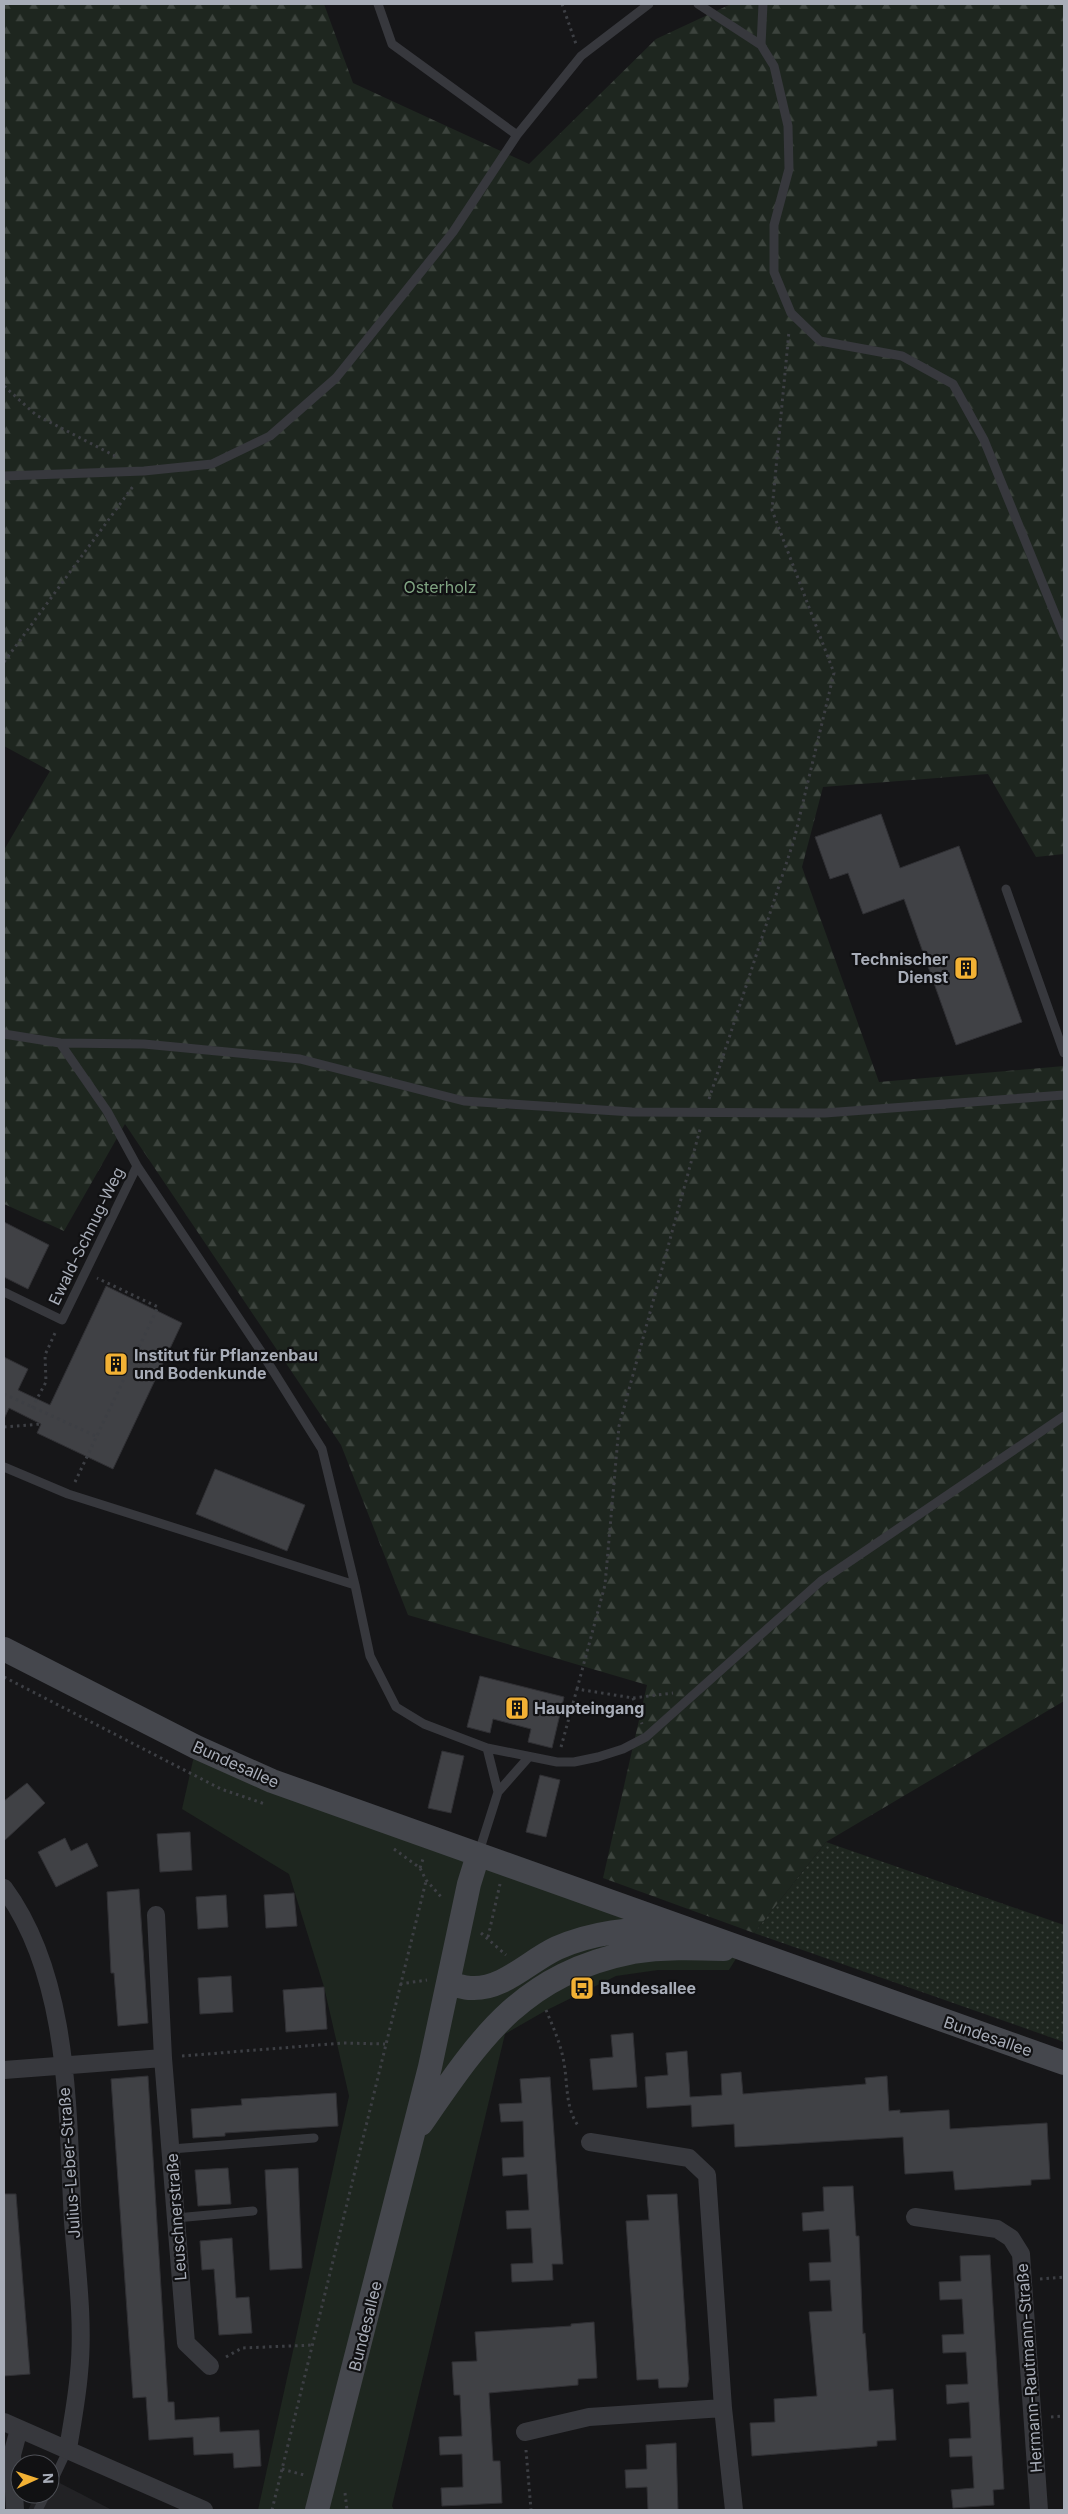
<svg xmlns="http://www.w3.org/2000/svg" width="1068" height="2514" viewBox="0 0 1068 2514" font-family="Inter,sans-serif">
  <defs>
    <pattern id="grass-dots" width="8" height="8" patternUnits="userSpaceOnUse" patternTransform="scale(1.25)"><rect width="8" height="8" fill="#1e261f"/><path d="M2 2h.1M6 6h.1" fill="none" stroke="#3c433d" stroke-width="1.8" stroke-linecap="round"/></pattern>
    <pattern id="forest-firs" width="22" height="20" patternUnits="userSpaceOnUse" patternTransform="scale(1.25)"><rect width="22" height="20" fill="#1e261f"/><path d="M5 1l3.5 6h-7zM16 11l3.5 6h-7z" fill="#3c433d"/></pattern>
  </defs>
  <rect width="100%" height="100%" fill="#161618"/>
  <path fill="#222225" d="M50 2478 112 2510H28L36 2494H50Z"/>
  <path fill="url(#grass-dots)" d="M826 1842 1064 1925V2042L754 1933Z"/>
  <path fill="url(#forest-firs)" d="M4 4H324L353 83 529 164 656 39 731 4H1064V854L1036 857 988 774 823 787 802 867 879 1082 1064 1066V1701L826 1842 754 1933 603 1878 647 1685 408 1615 341 1445 125 1124 64 1231 4 1204V850L50 771 4 746Z"/>
  <path fill="#1e261f" d="M196 1747 742 1949 729 1970H658L616 1976 545 2011 505 2034 392 2506 394 2510H258L349 2096 324 1987 289 1874 182 1809Z"/>
  <path fill="#404145" stroke="#303034" d="M881 814 900 868 959 846 1022 1022 956 1045 904 899 863 914 848 873 830 879 815 837Z
    M4 1222 49 1245 28 1289 4 1277Z
    M106 1286 182 1323 113 1469 37 1433 41 1424 9 1408 4 1419V1357L28 1369 18 1390 50 1405Z
    M215 1469 305 1505 287 1551 196 1514Z
    M480 1676 564 1697 552 1748 528 1742 531 1729 493 1719 490 1733 467 1727Z
    M442 1751 464 1756 451 1813 428 1808Z
    M540 1775 560 1780 546 1837 526 1832Z
    M27 1783 45 1803 4 1841V1801Z
    M190 1832 192 1870 160 1872 157 1834Z
    M65 1838 71 1851 87 1843 98 1866 56 1887 38 1852Z
    M139 1889 148 2023 118 2026 114 1973H111L107 1892Z
    M294 1893 297 1926 266 1928 264 1895Z
    M226 1895 228 1927 198 1929 196 1897Z
    M231 1976 233 2012 200 2014 198 1978Z
    M324 1987 327 2029 286 2032 283 1990Z
    M633 2033 637 2087 593 2090 590 2059 613 2057 611 2035Z
    M687 2051 690 2097 722 2095 721 2074 741 2072 743 2094 866 2084 865 2078 887 2076 889 2111 900 2110V2113L949 2110 950 2129 1047 2123 1050 2179 1031 2180V2185L955 2190 953 2171 905 2174 903 2137 735 2147 734 2124 692 2127 691 2105 647 2108 645 2077 668 2075 666 2053Z
    M148 2076 168 2402H174L175 2420 219 2417 220 2432 259 2430 261 2466 234 2468 233 2453 194 2455 193 2437 149 2440 146 2397 133 2398 111 2079Z
    M550 2077 563 2264H552L553 2280 512 2282 511 2264 533 2263 531 2228 507 2229 506 2211 529 2210 527 2174 503 2176 502 2158 524 2157 523 2121 501 2122 499 2104 522 2103 520 2079Z
    M336 2093 338 2126 225 2133V2136L193 2138 191 2109 242 2105 241 2099Z
    M228 2168 231 2204 198 2206 195 2170Z
    M298 2168 302 2268 270 2270 265 2170Z
    M853 2186 856 2236H859L863 2334 865 2333 869 2391 893 2389 896 2440 877 2441V2446L752 2456 750 2423 775 2422 774 2399 817 2396 809 2312 832 2311 830 2280 810 2281 809 2263 831 2262 829 2229 803 2231 802 2213 824 2211 823 2187Z
    M4 2194H16L30 2374 4 2376Z
    M677 2194 689 2379 687 2387 659 2388 658 2379 637 2380 626 2221 649 2220 647 2195Z
    M232 2238 236 2298 249 2297 252 2333 219 2335 214 2269 202 2270 200 2241Z
    M990 2255 1004 2489 993 2490 994 2505 953 2508 951 2490 974 2488 972 2456 950 2457 949 2439 971 2438 969 2402 947 2404 946 2385 968 2384 966 2352 943 2353 942 2335 964 2334 962 2299 940 2300 939 2282 961 2281 960 2256Z
    M594 2322 597 2378 578 2379V2385L489 2393 493 2461H500L502 2503 442 2506 441 2488 463 2487 462 2454 440 2455 439 2437 462 2436 460 2395H454L452 2362 477 2361 475 2332 571 2326V2324Z
    M676 2443 678 2510H648L647 2487 626 2488 625 2470 647 2469 646 2445Z"/>
  <g fill="none" stroke-linecap="round" stroke-linejoin="round">
    <path stroke="#3d3f44" stroke-width="3" stroke-dasharray="2.5 4" stroke-linecap="butt" d="M562 4 576 44
      M4 386 36 415 117 457
      M4 662 134 485
      M709 1099 794 840 834 673 772 510 789 331
      M4 1394 98 1437
      M32 1408 46 1382 45 1355 56 1331
      M4 1427 41 1424
      M75 1482 158 1307 97 1278
      M4 1677 221 1789 265 1804
      M577 1689 605 1585 619 1426 701 1126
      M633 1698 642 1724
      M561 1747 577 1689 633 1698 673 1693
      M394 1849 420 1868 426 1880 443 1899
      M420 1868 424 1856
      M481 1933 506 1955
      M488 1937 500 1884
      M400 1984 427 1980
      M546 2010C553 2027 561 2044 564 2063 568 2085 565 2108 579 2127
      M182 2056 343 2043 385 2044
      M1040 2279 1064 2277
      M226 2357 242 2348 313 2345
      M1051 2417 1064 2416
      M526 2450 531 2510
      M282 2469 304 2475
      M345 2493 347 2510
      M272 2510 426 1881"/>
    <path stroke="#37383d" stroke-width="9" d="M378 4 392 44 517 135
      M698 4 761 45 763 4
      M761 45 774 66 788 126 789 169 774 225V272L791 313 820 341 902 356 953 384 984 440 1064 636
      M4 476 144 471 212 464 270 436 336 378 453 232 517 135 581 56 649 4
      M1006 889 1064 1053
      M4 1034 60 1043 144 1044 300 1059 464 1101 632 1112 825 1113 1064 1095
      M60 1043 107 1111 137 1166 260 1350 322 1449 355 1585 370 1656 396 1707 424 1724 487 1748 557 1762H574L598 1757 623 1749 646 1737 821 1581 1064 1416
      M4 1292 62 1320 137 1166
      M4 1467 68 1494 355 1585
      M487 1748 498 1792
      M478 1855 498 1792 528 1758
      M171 2149 314 2138
      M176 2218 253 2211
      M50 2487 68 2449
      M38 2510 46 2494"/>
    <path stroke="#37383d" stroke-width="18" d="M4 1888C71 1979 67 2114 73 2222 77 2271 84 2324 79 2373 77 2398 72 2424 68 2449
      M156 1915 163 2058 186 2343 210 2366
      M4 2070 163 2058
      M590 2142 689 2158 707 2175 723 2408 734 2510
      M915 2217 997 2229 1011 2238 1021 2254 1039 2510
      M4 2422 204 2510
      M525 2432 589 2417 723 2408
      M15 2510 12 2455 19 2429"/>
    <path stroke="#45474d" stroke-width="24" d="M4 1649 196 1747 272 1781 1064 2063
      M449 1984C456 1985 464 1988 471 1988 503 1990 529 1961 557 1948 593 1932 631 1929 669 1928
      M421 2124C481 2037 522 1974 633 1952 663 1947 694 1948 724 1949
      M317 2510 430 2067 469 1884 478 1855"/>
  </g>
  <defs>
    <g id="building-square" transform="scale(1.25)"><rect x="-9" y="-9" width="18" height="18" rx="4" fill="#f2b134" stroke="#111113"/><path d="M-4-6H4V6H1V3H-1V6H-4ZM-2.5-4.3h1.7v1.8h-1.7ZM.8-4.3h1.7v1.8H.8ZM-2.5-1h1.7V.8h-1.7ZM.8-1h1.7V.8H.8Z" fill="#111"/></g>
    <g id="bus-square" transform="scale(1.25)"><rect x="-9" y="-9" width="18" height="18" rx="4" fill="#f2b134" stroke="#111113"/><path d="M-5-6H5V4H4V6H2V4H-2V6H-4V4H-5ZM-3.5-4V0h7V-4ZM-3.5 1.2v1.5H-2V1.2ZM2 1.2v1.5H3.5V1.2Z" fill="#111"/></g>
  </defs>
  <g fill-rule="evenodd">
    <use href="#building-square" x="966" y="968"/>
    <use href="#building-square" x="116" y="1364"/>
    <use href="#building-square" x="517" y="1708"/>
    <use href="#bus-square" x="582" y="1988"/>
  </g>
  <g text-anchor="middle" stroke-width="4.5" stroke-linejoin="round" paint-order="stroke">
    <g font-size="16" fill="#7fa381" stroke="#111113">
      <text x="440" y="593">Osterholz</text>
    </g>
    <g font-size="16" font-weight="bold" fill="#a8adb8" stroke="#111113" text-anchor="start">
      <text x="948" y="965" text-anchor="end">Technischer<tspan x="948" dy="18">Dienst</tspan></text>
      <text x="134" y="1361">Institut für Pflanzenbau<tspan x="134" dy="18">und Bodenkunde</tspan></text>
      <text x="534" y="1714">Haupteingang</text>
      <text x="600" y="1994">Bundesallee</text>
    </g>
    <g font-size="16" fill="#a8adb8" stroke="#111113">
      <text transform="translate(86 1236) rotate(-64)" y="6">Ewald-Schnug-Weg</text>
      <text transform="translate(236 1764) rotate(24)" y="6">Bundesallee</text>
      <text transform="translate(988 2036) rotate(19)" y="6">Bundesallee</text>
      <text transform="translate(69 2163) rotate(-94)" y="6">Julius-Leber-Straße</text>
      <text transform="translate(176 2217) rotate(-94)" y="6">Leuschnerstraße</text>
      <text transform="translate(365 2326) rotate(-76)" y="6">Bundesallee</text>
      <text transform="translate(1029 2368) rotate(-94)" y="6">Hermann-Rautmann-Straße</text>
    </g>
  </g>
  <rect width="1068" height="2514" fill="none" stroke="#a8adb8" stroke-width="10"/>
  <g transform="translate(35 2479) rotate(87)"><circle r="24" fill="#111113" stroke="#4d4f55"/>
  <path d="M0-4L9 19L0 12L-9 19Z" fill="#f2b134"/>
  <text y="-8" font-size="14" font-weight="bold" text-anchor="middle" fill="#a8adb8">N</text>
  </g>
</svg>
